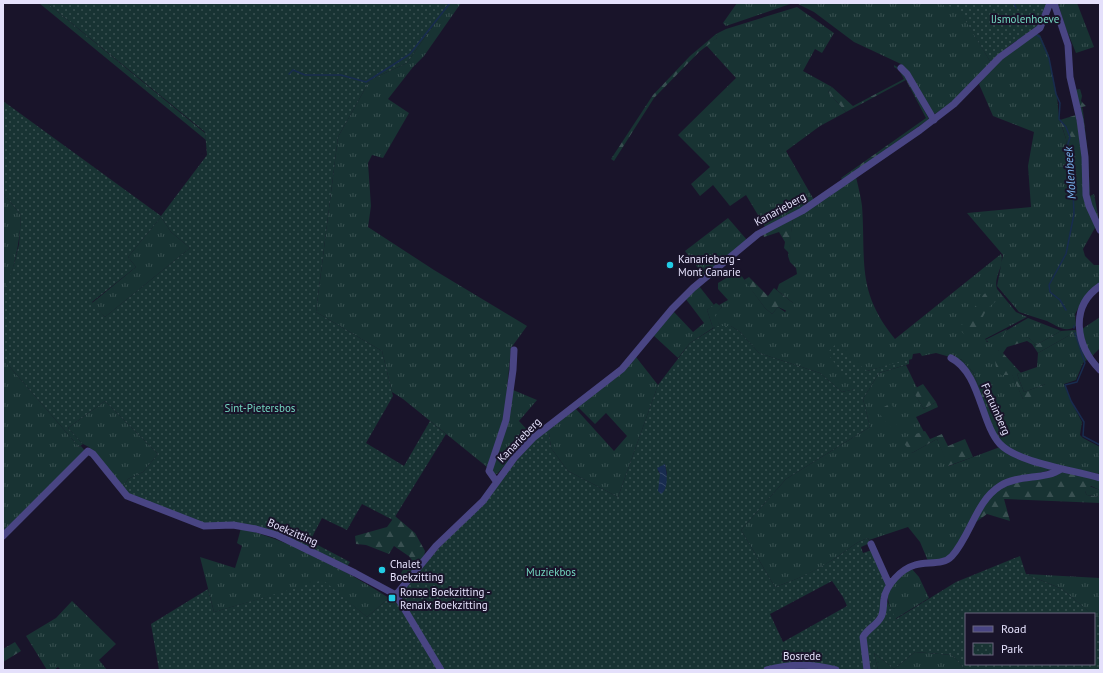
<svg xmlns="http://www.w3.org/2000/svg" width="1103" height="673" viewBox="0 0 1103 673" font-family="'PT Sans',sans-serif">
  <defs>
    <pattern id="grass-tufts" width="24" height="20" patternUnits="userSpaceOnUse"><rect width="24" height="20" fill="#183333"/><path d="M3 7l-1-3M5 7V3M7 7l1-3M15 17l-1-3M17 17v-4M19 17l1-3" fill="none" stroke="#395051"/></pattern>
    <pattern id="forest-firs" width="22" height="20" patternUnits="userSpaceOnUse"><rect width="22" height="20" fill="#183333"/><path d="M5 1l3.5 6h-7zM16 11l3.5 6h-7z" fill="#395051"/></pattern>
    <pattern id="park-dots" width="8" height="8" patternUnits="userSpaceOnUse"><rect width="8" height="8" fill="#183333"/><path d="M2 2h.1M6 6h.1" fill="none" stroke="#395051" stroke-width="1.8" stroke-linecap="round"/></pattern>
    <pattern id="water-waves" width="16" height="10" patternUnits="userSpaceOnUse"><rect width="16" height="10" fill="#182c4f"/><path d="M0 5q4-4 8 0t8 0" fill="none" stroke="#394a69"/></pattern>
  </defs>
  <rect width="100%" height="100%" fill="#19142a"/>
  <path fill="url(#grass-tufts)" d="M39 3H47L205 133 206 140Z
    M449 3H461L424 56 413 67 388 99 409 113 383 158 372 155 368 163 371 206 368 227 434 270 527 326 511 348 505 410 501 428 487 467 403 399 392 392 382 351 316 312 338 137 370 80 407 63Z
    M737 3H793L726 26 723 23Z
    M796 3H937L958 7 991 63 957 99 935 114 933 113 905 68 901 64 854 42 814 12Z
    M1058 3H1077L1094 47 1076 53 1065 26Z
    M797 7 834 33 822 53 815 49 803 71 832 87 828 92 846 112 820 126 786 151 814 200 801 209 765 227 746 195 730 206 713 185 700 196 691 184 710 167 678 135 736 78 706 45 717 38 716 34 726 29Z
    M1036 33 1040 35 1048 53 1057 96 1059 118 1066 139 1068 160H1083V182L1096 226 1083 249 1085 256 1094 265H1100V282L1083 299 1075 314 1076 326C1065 334 1056 325 1047 321 1037 318 1028 315 1019 312L997 286 1003 255 967 213 1031 207 1028 166 1034 132 993 116 979 84 997 62Z
    M1083 111 1088 156 1090 196 1094 194 1100 226 1091 206 1079 112Z
    M856 177C858 186 861 197 862 206 866 262 856 291 895 339L1001 254C1005 266 993 277 997 289L1016 312 1027 317 985 339 987 342 1028 318 1061 331 1036 345 1029 338 1025 337 998 351 1001 375 1012 374 1023 399 1046 384 1024 392 1017 374 1037 367 1038 353 1077 331 1088 359 1083 363 1076 380 1064 384 1071 401 1082 422 1080 435 1083 438 1100 447V474C1073 470 1019 462 1000 441 995 436 993 426 990 419 984 405 980 403 984 387H979L973 372 961 359 958 362 953 357 956 354 950 357 936 353 922 356 920 353 913 354 912 359 867 371 828 353 856 389 842 392 820 373 759 353 740 332 731 326H720L714 315 722 307 719 305 728 300 718 289V283L738 271 765 308 772 314 778 307 785 312 793 303 777 290 779 284 797 274 796 268 790 262 788 256 793 217Z
    M3 193 21 215C20 244 14 270 3 297Z
    M161 217 171 232 190 248 105 317 92 303 136 267 128 257Z
    M728 218 747 240 704 276 685 251Z
    M699 286 714 305 707 310 713 328 690 343 678 358 653 335 674 312 693 332 704 323 685 298Z
    M1100 317V348L1091 357 1082 335V329Z
    M636 357 658 385 618 497 568 471 551 448 548 425 576 409 614 451 627 436 606 413 595 424 578 407Z
    M3 359 79 447 81 446 85 451 3 534Z
    M906 365 917 388 913 391 924 409 936 402 938 407 916 417 924 432 909 438 912 453 937 439 949 466 1000 447 1058 468 1031 475 971 525 946 559 928 561 920 542 908 527 869 540 868 538C853 543 847 551 834 559 816 571 796 580 775 587L741 530 786 479 870 427 863 399 879 373Z
    M513 390 537 400 519 421 532 435 497 474H495L491 470Z
    M105 401 158 454 143 472 128 479 122 489 89 447 83 444 68 428Z
    M1089 486 1100 490V497L1087 495 1085 492Z
    M241 528C295 543 343 569 389 598L367 617 323 581 214 612 200 557 235 568 242 546 237 543Z
    M911 568 919 577 929 598 895 619C881 588 888 588 911 568Z
    M1026 574 1100 578V621L1062 589Z
    M72 601 116 644 99 660 107 670H61L58 667 54 670H47L26 636 56 618Z
    M915 652 952 655 966 670H878L874 653 894 669Z"/>
  <path fill="url(#forest-firs)" d="M716 34 717 38 699 52 654 98 614 161 611 159 653 95 690 56Z
    M894 65 902 70 929 119 843 180 841 178 926 118 906 80 846 112 828 92 832 87 853 106 904 79 899 70 894 67Z
    M1080 89 1082 96 1081 101 1086 106 1082 107 1083 111 1079 112 1074 90Z
    M1076 115 1083 160H1068L1066 139 1060 120Z
    M793 217 789 253 784 248 785 242 779 232 764 237 763 233Z
    M749 277 768 296 774 288 793 303V308L789 312 778 307 772 314 765 308 744 280Z
    M989 292 996 295 998 300C994 303 989 306 986 311 981 319 973 346 961 331L962 325 984 294Z
    M716 303 722 307 715 315 720 326 713 328 707 310Z
    M1007 329C1005 337 996 339 989 342L985 340Z
    M1075 330 1077 331 1038 353 1032 344 1027 341 1007 347 1003 353 1021 373 1017 374 1024 392 1046 384 1049 388 1047 392 1023 399 1012 375H1001C994 368 994 360 998 351 1005 345 1016 336 1025 337 1030 337 1033 342 1036 345L1061 331Z
    M961 359 973 372 979 387 988 390V397L981 399 958 362Z
    M923 384 936 402 924 409 912 390Z
    M891 403 894 409 889 414 898 426 892 429 877 411Z
    M925 431 930 439 942 434 948 446 965 439 973 457 948 466 937 439 912 453 900 439Z
    M1058 468 1100 476V490L1091 486 1085 492 1087 495 1100 497V503L1004 499 1010 521 987 514 976 522 986 502 997 489Z
    M395 516 415 533 425 551 424 557 404 581 400 580V575L410 557 394 546 389 554 366 545 356 544 355 536 387 527Z
    M15 642 21 651 3 662V649Z"/>
  <path fill="url(#park-dots)" fill-rule="evenodd" d="M47 3H449L407 63 370 80 338 137 316 312 382 351 393 396 366 443 404 466 430 421 446 434 393 520 362 504 347 530 322 518 310 541 350 562 343 573 294 547 268 535 241 528 204 523 129 495 122 489 128 479 143 472 158 454 105 401 68 428 83 444 79 447 3 359V297L15 261 19 244 21 215 3 193V101L161 216 207 155 205 132ZM161 217 171 232 190 248 105 317 92 302 136 267 128 257Z
    M1048 3 1041 24 1009 46 991 63 958 8 937 4Z
    M717 326H731L740 332 759 353 820 373 842 392 855 389 827 353 835 345 867 371 909 359V364L879 373 863 399 870 427 786 479 741 530 775 587C796 580 815 571 834 559 847 551 853 543 868 538L870 543 861 547 863 553 872 550 886 579 887 601 896 619 956 582 1020 556 1026 574 1062 589 1092 614H966V664H1094V616L1100 621V670H966L952 655 915 652 894 669 874 653 878 670H159L151 624 208 589 214 612 323 580 367 617 389 598 394 601 409 582 548 425 551 448 568 471 618 497 658 385 690 343ZM665 464 667 474 660 487V474L658 471ZM832 581 843 597 847 606 783 642 770 614Z"/>
  <path fill="url(#water-waves)" d="M665 464C667 473 669 489 661 494L658 491 660 474 657 468Z"/>
  <g fill="none" stroke-linecap="round" stroke-linejoin="round">
    <path stroke="#182c4f" stroke-width="1.5" d="M1014 3 1016 8
      M1035 34 1040 37 1049 58 1056 94 1060 103 1059 119 1066 127 1070 137 1067 147 1072 167 1074 214 1066 254 1049 285 1050 292 1060 300 1066 310
      M289 74 293 70 305 75H341L366 82 410 54 450 3
      M1074 326V328
      M1075 333 1085 363 1077 382 1065 385 1071 401 1084 422 1083 436 1100 445"/>
    <path stroke="#494583" stroke-width="7" d="M1054 3 1068 45 1070 77 1080 120 1085 157 1086 195 1089 206 1100 230
      M901 68 907 74 934 120
      M1100 286C1069 307 1076 346 1100 370
      M951 358C980 372 981 424 1000 444 1018 463 1074 470 1100 478
      M496 481 489 471 506 420 513 370 514 350
      M3 536 88 451 93 454 127 496 204 526 233 525 256 529 277 535 355 573 396 595 441 670
      M871 544 889 584
      M396 595 436 546 483 501 515 457 533 438 622 369 672 309 693 288 758 234 802 211 920 130 954 104 1000 57 1040 28 1050 3
      M767 670C789 664 814 664 836 670
      M867 670 863 637C867 629 877 625 881 617 884 612 883 605 884 599 886 585 901 569 915 565 927 561 943 566 952 556 971 535 976 501 1000 486 1019 474 1045 480 1061 469"/>
  </g>
  <g fill="#22cce5" stroke="#19142a" stroke-width="1.5">
    <circle cx="670" cy="265" r="4"/>
    <circle cx="382" cy="570" r="4"/>
    <rect x="388" y="594" width="8" height="8" rx="2"/>
  </g>
  <g text-anchor="middle" stroke-width="4" stroke-linejoin="round" paint-order="stroke">
    <g font-size="11" fill="#73d5bf" stroke="#19142a">
      <text x="1025" y="23">IJsmolenhoeve</text>
      <text x="260" y="412">Sint-Pietersbos</text>
      <text x="551" y="576">Muziekbos</text>
    </g>
    <g font-size="11" fill="#e4e0fb" stroke="#19142a">
      <text transform="translate(780 209) rotate(-29)" y="4">Kanarieberg</text>
      <text transform="translate(996 409) rotate(66)" y="4">Fortuinberg</text>
      <text transform="translate(519 440) rotate(-46)" y="4">Kanarieberg</text>
      <text transform="translate(293 532) rotate(23)" y="4">Boekzitting</text>
      <text x="802" y="660">Bosrede</text>
    </g>
    <g font-size="11" fill="#e4e0fb" stroke="#19142a" text-anchor="start">
      <text x="678" y="263">Kanarieberg -<tspan x="678" dy="13">Mont Canarie</tspan></text>
      <text x="390" y="568">Chalet<tspan x="390" dy="13">Boekzitting</tspan></text>
      <text x="400" y="596">Ronse Boekzitting -<tspan x="400" dy="13">Renaix Boekzitting</tspan></text>
    </g>
    <g font-size="12" font-style="italic" fill="#7ab6f0" stroke="#19142a">
      <text transform="translate(1070 173) rotate(-94)" y="4">Molenbeek</text>
    </g>
  </g>
  <rect width="1103" height="673" fill="none" stroke="#e4e0fb" stroke-width="8"/>
  <rect x="965" y="613" width="130" height="52" fill="#19142a" stroke="#6a667e"/>
  <rect x="973" y="626" width="20" height="6" fill="#494583" stroke="#6a667e"/>
  <text x="1001" y="633" font-size="12" fill="#e4e0fb">Road</text>
  <rect x="973" y="643" width="20" height="12" fill="url(#park-dots)" stroke="#6a667e"/>
  <text x="1001" y="653" font-size="12" fill="#e4e0fb">Park</text>
</svg>
